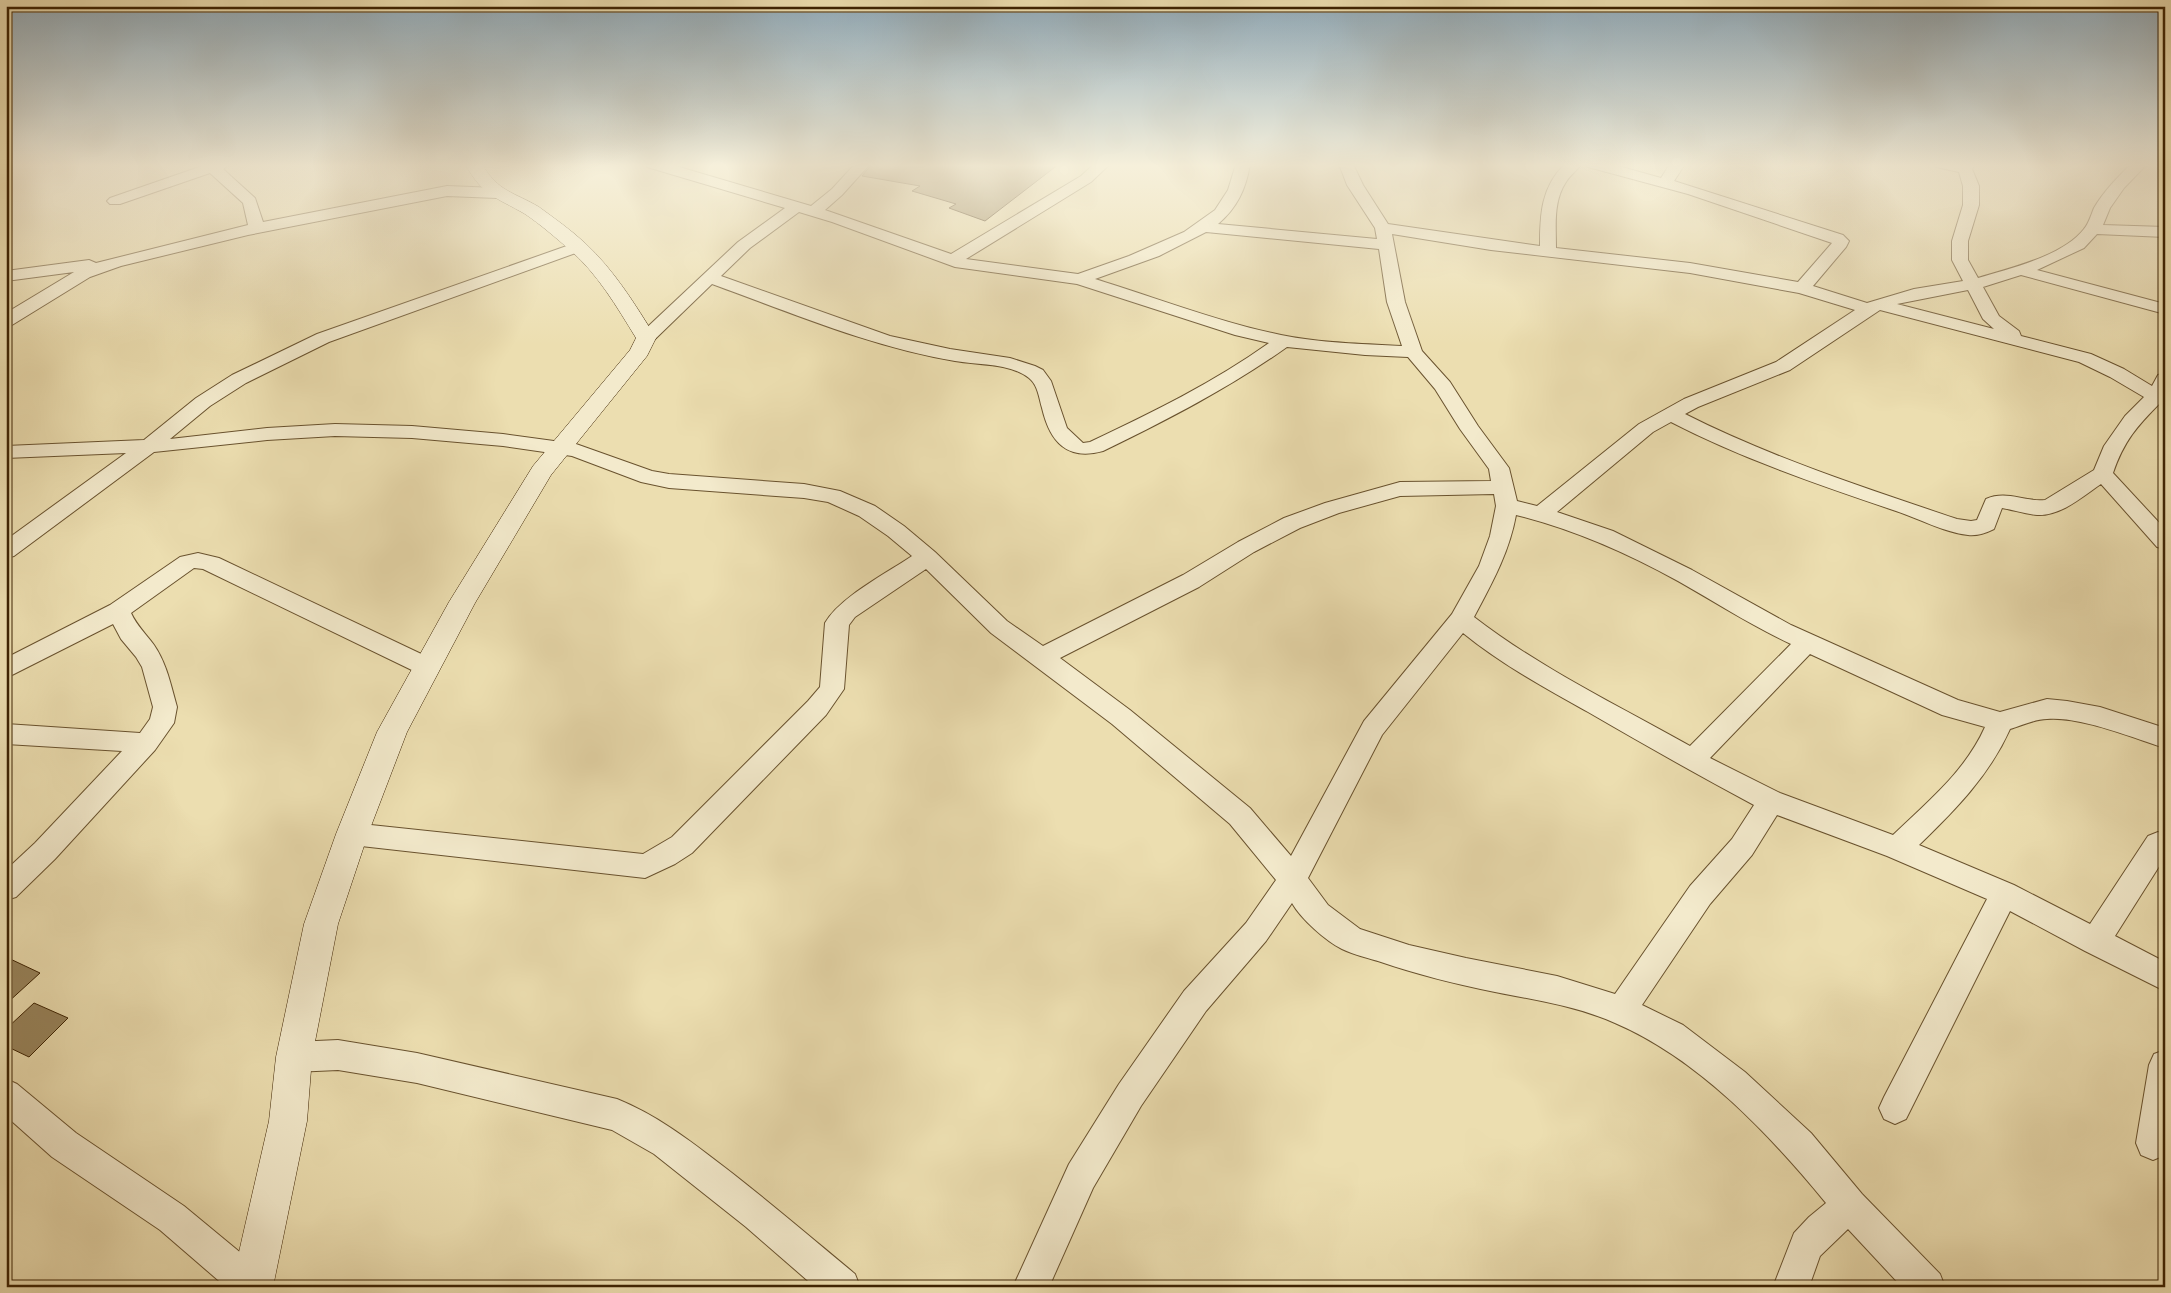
<svg xmlns="http://www.w3.org/2000/svg" width="2171" height="1293" viewBox="0 0 2171 1293" font-family="'EB Garamond',serif">
  <rect width="100%" height="100%" fill="#ecdeb0"/>
  <filter id="stains"><feTurbulence type="fractalNoise" baseFrequency=".004" numOctaves="4"/><feColorMatrix values="0 0 0 0 .2 0 0 0 0 .09 0 0 0 0 .02 0 0 0 .5 -.17"/></filter>
  <radialGradient id="worn" r=".72"><stop offset=".6" stop-color="#630" stop-opacity="0"/><stop offset="1" stop-color="#630" stop-opacity=".3"/></radialGradient>
  <path fill="#98845c" stroke="#3d2302" d="M872 164H1059L985 221 949 208 956 204 912 191 920 186 862 176Z
    M6 957 40 973 6 1004Z
    M34 1003 68 1018 29 1057 6 1046V1029Z"/>
  <g fill="none" stroke-linecap="round" stroke-linejoin="round">
    <g stroke="#69522e" stroke-width="2">
      <path id="street" d="M208 164H230L223 169 255 198 263 222 447 186 497 188 502 190 505 193 502 196 497 198 447 196 248 235 121 266 90 277 12 325 6 326V313L74 272 6 281V271L89 260 96 263 248 225 243 203 210 173 120 204H110L107 201 110 198Z
        M645 164H669L811 206 832 189 855 164H870L842 195 825 210 951 254 1081 176 1094 164H1110L1091 182 966 259 1078 274 1129 256 1184 232 1215 210 1228 190 1236 164H1250C1246 189 1237 208 1218 224L1377 239 1375 228 1347 185 1339 164H1353L1363 185 1388 224 1540 246C1540 215 1541 187 1565 164H1581C1577 171 1570 175 1566 182 1553 201 1556 226 1556 248L1690 263 1798 282 1832 243 1688 194 1588 167 1586 164H1611L1661 178 1670 164H1685L1674 181 1843 235 1849 241 1846 247 1813 286 1867 303 1914 289 1963 281 1952 260V241L1963 205V186L1959 172 1936 167 1934 164H1975L1972 169 1979 186V205L1968 241V260L1978 278C2011 268 2063 256 2084 229 2089 223 2091 215 2094 208 2104 191 2118 177 2131 164H2147L2124 188 2110 208 2103 225 2165 227V237L2097 234 2084 248 2037 270 2165 304V314L2021 275 1983 287 1999 316 2019 331 2021 336 2091 354 2124 369 2152 386 2158 375 2165 373V403L2161 402C2137 426 2124 441 2113 473L2165 529V549L2157 547 2101 484C2082 497 2061 516 2037 515 2026 514 2013 510 2002 508L1994 529C1986 533 1977 536 1968 535 1943 532 1920 519 1896 511 1819 485 1743 459 1671 422L1653 432 1557 512 1613 531 1692 570 1791 625 1958 700 2000 712 2047 699 2067 701 2100 707 2165 728V748C2133 738 2080 716 2047 719 2035 719 2021 726 2010 729 1989 776 1955 810 1919 845L2014 885 2090 924 2148 836 2158 832 2165 835V857L2115 936 2165 962V991L2085 951 2010 911 1906 1119 1895 1124 1884 1119 1879 1108 1884 1097 1987 899 1887 856 1777 815 1752 855 1710 904 1642 1005 1683 1025 1745 1072 1811 1133 1862 1194 1940 1274 1945 1287H1902L1848 1229 1820 1256 1809 1287H1773L1794 1233 1809 1217 1826 1203C1769 1134 1699 1059 1615 1023 1577 1006 1535 1000 1495 992 1456 984 1419 975 1381 962 1369 958 1354 955 1342 949 1326 941 1301 919 1292 903L1266 941 1206 1011 1141 1106 1093 1188 1049 1287H1013L1069 1164 1119 1084 1184 991 1246 923 1276 880 1230 824 1112 724 991 633 926 569 855 617 849 625 844 689 826 715 692 853 675 864 645 878 352 845 342 842 338 834 342 826 352 823 643 854 672 837 808 701 820 687 825 623C840 597 887 573 912 556L888 536 859 516 828 502 804 498 669 488 641 482 572 456 503 446 412 438 335 436 267 440 154 452 14 556 6 558V540L126 453 6 458V446L144 440 196 398 232 375 317 334 578 242 584 244 586 247 584 250 329 342 246 383 210 406 170 439 267 428 335 424 412 426 503 434 576 444 652 471 669 474 804 484 840 491 875 506 904 526 935 552 1007 621 1043 646 1183 575 1238 542 1284 518 1325 503 1400 482 1491 481 1489 469 1460 429 1435 389 1408 357 1365 355 1287 347C1229 388 1167 420 1103 451 1067 461 1050 442 1042 408 1039 398 1038 385 1029 378 1010 363 978 365 955 361 871 347 792 313 712 284L652 342 646 343 640 342 637 338 640 334 738 242 785 208 647 167ZM799 212 832 222 955 267 1077 284 1235 335 1269 343C1213 383 1151 413 1090 442L1083 443 1067 428 1051 381 1043 370 1035 366 1010 358 950 349 890 336 721 276 750 248ZM1206 232 1379 249 1387 302 1402 346C1362 344 1320 343 1281 335 1218 322 1157 298 1095 279L1159 256ZM1392 234 1491 250 1690 273 1799 293 1855 310 1776 362 1684 399 1639 424 1537 506 1517 501 1509 468 1478 426 1450 382 1422 351 1405 302ZM1968 290 1983 319 1994 329 1897 304ZM1880 310 2079 362 2110 377 2144 397 2125 416 2104 446 2094 470 2045 500C2023 502 2007 490 1986 499L1977 520 1971 521 1957 519C1865 488 1772 458 1685 414L1698 407 1790 370ZM1494 494 1496 506 1490 536 1479 566 1452 614 1364 721 1291 856 1250 808 1130 710 1060 658 1199 587 1254 552 1300 528 1339 513 1400 496ZM1516 515C1573 529 1627 553 1678 581 1715 602 1752 626 1791 644L1690 746C1617 705 1540 668 1474 617 1492 583 1509 553 1516 515ZM1463 633C1501 664 1545 688 1588 712 1643 744 1698 775 1754 805L1732 839 1690 886 1615 994 1557 976 1466 958 1409 945 1360 929 1328 905 1308 878 1382 735ZM1810 654 1942 715 1985 727C1965 772 1927 802 1893 835L1780 793 1710 758Z
        M198 553 219 558 436 661 439 667 436 673 427 676 418 673 203 569 194 568 131 613C137 626 146 634 154 645 167 664 171 686 177 707L174 723 155 750 55 859 16 897 6 900V870L35 843 122 751 6 744V724L140 733 150 719 153 707 142 667 136 657 121 639 113 624 6 678V658L110 605 180 557Z
        M338 1040 417 1053 617 1099C661 1117 694 1144 732 1173 773 1205 814 1240 855 1274L860 1287H815L746 1227 654 1154 612 1130 417 1083 338 1070 294 1072 283 1068 278 1057 283 1046 294 1042Z
        M2165 1050V1155L2153 1160 2141 1155 2136 1143 2149 1065 2154 1054Z
        M6 1079 17 1084 76 1133 184 1206 265 1273 270 1287H226L160 1230 52 1157 6 1116Z"/>
    </g>
    <g stroke="#3d2302" stroke-width="1">
      <path id="secondary" d="M465 164H482C498 192 514 192 539 207 554 218 571 230 585 243 614 270 635 304 656 338L647 356 551 475 475 603 407 732 368 834 338 924 312 1057 307 1121 273 1287H231L269 1121 276 1057 304 924 336 834 377 732 449 602 533 466 630 350 636 338C617 307 597 273 570 250 556 238 540 224 525 214 494 196 484 197 465 164Z"/>
    </g>
    <use href="#street" fill="#f3eacc" fill-rule="evenodd"/>
    <use href="#secondary" fill="#f3eacc" fill-rule="evenodd"/>
  </g>
  <linearGradient id="sky" x2="0" y2="1"><stop stop-color="#91abba"/><stop offset="0.48" stop-color="#f6f0db"/><stop offset="1" stop-color="#f6f0db" stop-opacity="0"/></linearGradient>
  <rect width="2171" height="345" fill="url(#sky)"/>
  <rect width="2171" height="1293" fill="none" stroke="#ecdeb0" stroke-width="25"/>
  <rect x="8" y="8" width="2156" height="1278" fill="none" stroke="#3d2302" stroke-width="2.5"/>
  <rect x="12" y="12" width="2146" height="1268" fill="none" stroke="#3d2302"/>
  <rect width="100%" height="100%" filter="url(#stains)"/>
  <rect width="100%" height="100%" fill="url(#worn)"/>
</svg>
